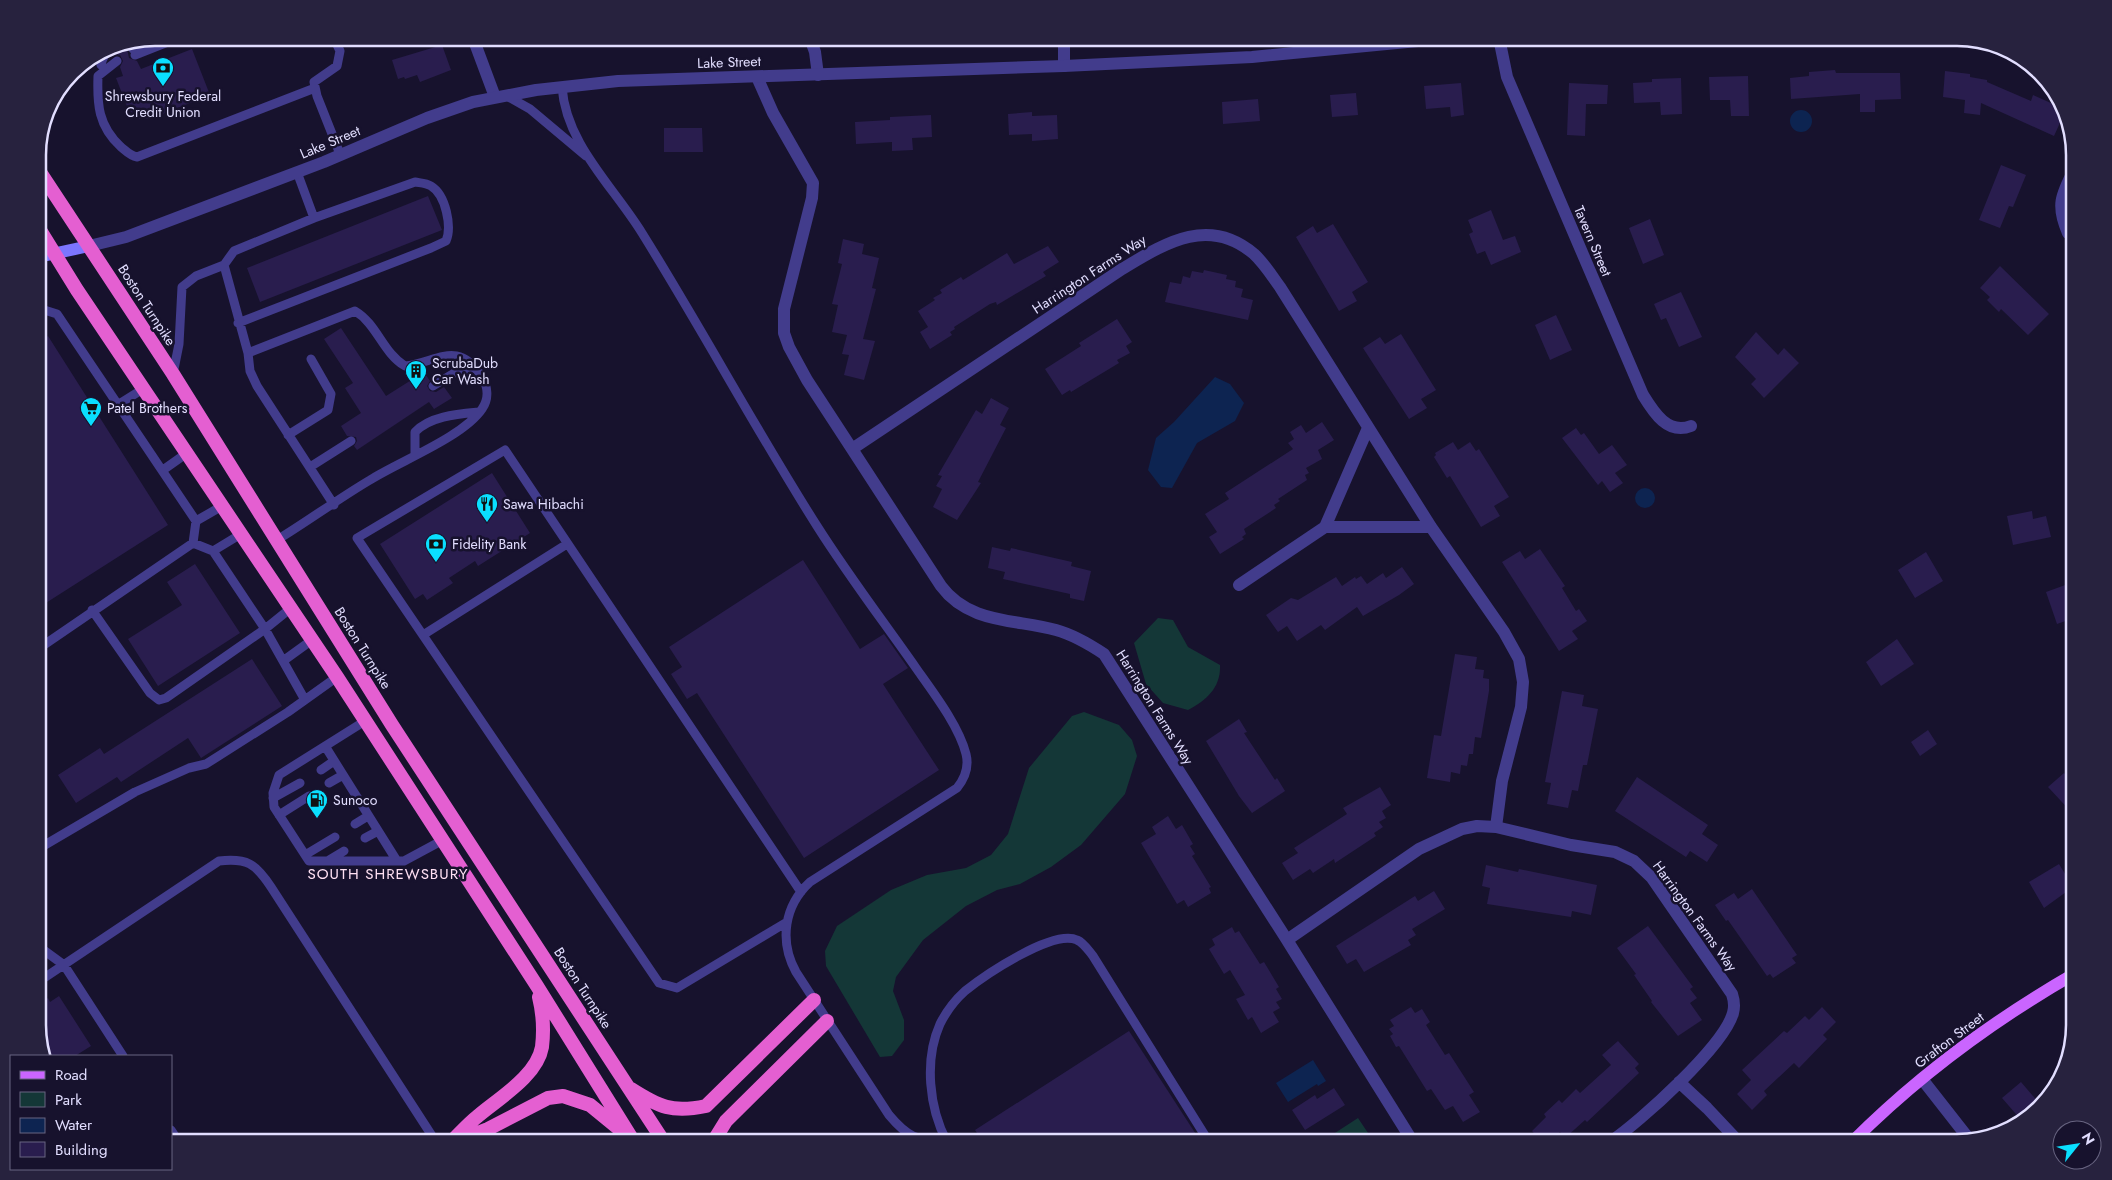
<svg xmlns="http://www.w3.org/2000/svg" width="2112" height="1180" viewBox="0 0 2112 1180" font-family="Jost,sans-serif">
  <rect width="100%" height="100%" fill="#17122d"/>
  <path fill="#143737" d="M1158 618 1173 620 1188 647 1220 665C1221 687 1207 700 1188 710L1163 703 1146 684 1134 643Z
    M1084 712 1119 725 1132 740 1137 756 1125 794 1081 845 1051 867 1020 884 997 890 966 906 923 940 896 977 893 991 904 1020V1040L892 1056 880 1057 826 966 825 951 837 926 891 890 927 875 966 868 991 855 1008 834 1029 768 1072 716Z
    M1358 1118 1374 1142H1321Z"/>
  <path fill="#0d2451" d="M1790 121a11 11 0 1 1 22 0a11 11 0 1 1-22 0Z
    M1215 377 1230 384 1244 403 1235 421 1197 443 1172 488 1161 487 1148 470 1156 438 1174 422Z
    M1635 498a10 10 0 1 1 20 0a10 10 0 1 1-20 0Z
    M1313 1060 1326 1081 1318 1086 1317 1084 1288 1102 1276 1083Z"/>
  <path fill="#291d4e" d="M442 45 451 70 420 82 417 75 405 79 404 77 398 79 392 60Z
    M127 49 129 58 137 61 141 69 192 49 210 95 150 119H139L128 109 116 78 123 76 120 67 123 61 120 55 115 54Z
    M1835 70 1836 73H1900L1901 99 1875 100V112H1860V94L1791 99 1790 78 1809 76V72Z
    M1945 71 1970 74V77L1987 80V82L2031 101 2033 95 2062 108 2064 114 2054 136 1981 103 1980 115 1964 113 1965 100 1943 97Z
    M1748 76 1749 116H1731L1730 100H1710L1709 77Z
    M1681 78 1682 114 1661 115 1660 102 1634 103 1633 83 1652 82V79Z
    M1461 83 1464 115 1451 117 1450 107 1426 109 1424 86Z
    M1569 83 1608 85 1607 104H1586L1585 136 1567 135Z
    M1356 93 1358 115 1332 117 1330 95Z
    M1258 99 1260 121 1223 124 1222 102Z
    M1032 112V116L1057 115 1058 139 1032 141V134L1009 135 1008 114Z
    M931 115 932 137 912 138 913 150 892 151V142L856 144 855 122 890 120V117Z
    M664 128H702L703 152H664Z
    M2001 165 2026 175 2013 207 2009 206 2000 228 1979 220Z
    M428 196 442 230 260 302 247 268Z
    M1491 210 1503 240 1515 236 1521 252 1491 265 1485 251 1477 254 1469 234 1473 232 1468 220Z
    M1650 219 1664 255 1643 264 1629 228Z
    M1333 224 1368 282 1352 292 1357 301 1339 311 1296 237 1313 226 1317 233Z
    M843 239 864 244 862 254 879 258 872 288 876 289 863 339 875 341 864 380 844 375 849 355 842 354 847 335 832 332 838 305 832 304 842 264 838 263Z
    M1048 246 1059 262 1043 272 1046 276 997 305 996 302 990 304 954 327 955 329 950 332 952 335 930 349 920 332 928 327 918 311 935 300 933 298 942 293 940 290 961 277 963 280 1007 253 1014 264Z
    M2000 266 2049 314 2028 335 2001 309 1999 312 1987 300 1990 297 1980 288Z
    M1204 270 1227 275 1226 279 1236 281 1235 287 1243 289 1241 297 1253 300 1248 320 1165 302 1170 282 1181 284 1183 276 1190 278 1192 271 1203 273Z
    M1681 292 1702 337 1679 347 1666 318 1661 320 1654 304Z
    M1556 315 1572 350 1550 360 1535 325Z
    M1117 319 1132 342 1126 346 1130 353 1117 360 1119 363 1071 392 1070 390 1062 395 1045 369 1081 346 1079 343Z
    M341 328 386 396 424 372 430 381 427 386 430 391 436 392 444 387 452 398 434 409 429 402 357 450 354 446 357 441 356 437 347 436 341 426 361 413 345 388 353 383 324 339Z
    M1756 332 1778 355 1784 348 1799 363 1764 398 1751 384 1756 379 1735 357Z
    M1401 334 1436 390 1421 399 1427 408 1409 419 1363 348 1380 337 1385 344Z
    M48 336 168 525 38 608V343Z
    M991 398 1009 408 1000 425 1006 428 978 482 981 483 957 520 933 507 942 489 936 486 942 476 938 475 976 410 982 414Z
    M1322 422 1334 440 1318 450 1322 459 1306 468 1309 473 1305 475 1307 480 1278 499 1280 501 1274 505 1276 508 1244 529 1246 534 1242 537 1244 539 1220 554 1209 537 1217 532 1205 514 1229 499 1225 493 1293 449 1288 443 1294 439 1290 432 1301 425 1306 433Z
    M1576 428 1581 435 1584 433 1599 454 1612 445 1627 465 1615 473 1623 483 1610 492 1602 481 1598 485 1562 438Z
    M1453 442 1458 450 1470 442 1476 451 1479 449 1509 497 1494 506 1500 516 1481 527 1450 476 1447 478 1434 457 1436 455 1435 453Z
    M492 473 530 533 478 566 475 561 449 578 453 583 427 600 423 594 415 599 380 544Z
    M2032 511 2033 519 2046 516 2051 537 2013 545 2007 516Z
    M992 547 1010 551 1011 548 1072 562 1071 566 1091 571 1084 601 1070 598V594L1003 579 1005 572 988 568Z
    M1540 549 1565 586 1562 588 1576 611 1579 609 1587 621 1572 631 1578 639 1559 651 1502 562 1520 551 1525 559Z
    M1926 552 1943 581 1915 598 1898 570Z
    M803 560 860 649 884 634 908 668 883 684 939 770 804 858 697 693 687 699 671 674 682 667 669 647Z
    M195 564 240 633 158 686 128 639 182 605 167 582Z
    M1402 567 1414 584 1399 595 1363 616 1357 607 1325 630 1321 625 1297 641 1287 626 1278 632 1266 615 1291 598 1298 600 1336 577 1342 586 1355 577 1356 579 1361 576 1367 584 1383 573 1386 578Z
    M2068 584 2071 592 2074 591V618L2057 624 2046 592Z
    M1897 639 1914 664 1881 686 1866 662Z
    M1455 654 1477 657 1475 669 1484 670 1483 678 1489 679V691L1481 738 1475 737 1473 754H1469L1467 766 1461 765 1460 774 1451 772 1450 782 1427 778 1434 735 1441 736Z
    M252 659 282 706 201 758 188 738 121 782 117 777 76 803 58 775 100 748 104 754Z
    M1562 691 1584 695 1582 706 1598 709 1587 765H1583L1578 791 1572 790 1568 808 1547 804 1551 783 1545 782Z
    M1239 719 1247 732 1244 733 1275 780 1277 778 1285 791 1252 813 1239 796 1206 741Z
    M1928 730 1937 744 1920 756 1911 742Z
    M2064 773 2074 784V815L2048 787Z
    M1637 777 1708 825 1702 834 1718 845 1707 862 1690 851 1686 857 1615 811Z
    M1380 787 1391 805 1382 811 1386 818 1379 822 1383 827 1374 833 1376 836 1335 863 1334 859 1313 873 1310 869 1293 880 1282 863 1298 853 1294 848 1347 814 1343 808Z
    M1168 816 1176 829 1182 825 1193 844 1190 846 1195 854 1192 856 1211 887 1209 888 1211 893 1188 907 1184 900 1177 904 1141 843 1156 834 1152 827Z
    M2059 864 2073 887 2044 908 2029 882Z
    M1486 865 1518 872 1519 869 1597 885 1591 915 1572 911 1571 917 1487 904 1490 888 1482 886Z
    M1752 889 1797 955 1792 958 1796 963 1773 978 1770 974 1767 976 1728 920 1726 921 1715 905 1734 893 1738 899Z
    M1434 891 1445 909 1412 929 1416 935 1408 940 1411 945 1364 972 1356 959 1347 964 1336 946 1415 896 1418 901Z
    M1648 926 1693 987 1690 989 1697 998 1690 1003 1702 1020 1678 1036 1651 1002 1652 1001 1634 975 1636 974 1617 948Z
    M1232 927 1235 933 1239 931 1260 964 1264 962 1279 987 1276 989 1282 999 1276 1002 1280 1008 1273 1012 1279 1022 1261 1033 1252 1017 1248 1020 1236 999 1245 995 1230 970 1224 974 1209 949 1215 945 1212 939Z
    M59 996 91 1046 75 1056H45L38 1032V1005L48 998 50 1002Z
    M1411 1007 1415 1013 1422 1009 1430 1022 1426 1025 1445 1055 1449 1053 1474 1092 1469 1095 1480 1112 1463 1122 1453 1106 1445 1110 1431 1089 1427 1091 1399 1046 1396 1047 1390 1036 1393 1034 1389 1029 1394 1026 1390 1020Z
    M1822 1007 1836 1022 1823 1035 1827 1039 1799 1068 1794 1063 1764 1091 1767 1095 1752 1110 1737 1094 1751 1080 1742 1070 1784 1031 1787 1033 1805 1016 1809 1020Z
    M1129 1031 1201 1142H983L975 1130Z
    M1618 1041 1639 1064 1635 1068 1639 1073 1587 1122 1585 1120 1565 1138 1560 1132 1549 1142H1542L1532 1131 1546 1117 1544 1114 1559 1100 1562 1103 1576 1089 1580 1093 1611 1065 1602 1055Z
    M2021 1082 2039 1103 2022 1121 2002 1098Z
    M1334 1088 1345 1105 1305 1130 1292 1110 1315 1095 1317 1099Z"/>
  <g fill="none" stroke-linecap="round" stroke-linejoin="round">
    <path stroke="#423c8c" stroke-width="9" d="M334 38 340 51 337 66 314 82 317 96 340 154
      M133 49 157 39 169 41
      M135 55 178 38
      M117 61 98 76C97 104 98 126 121 147 126 151 130 156 137 157L315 88
      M101 65C104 50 113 48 126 43
      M562 87C566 144 613 186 642 233 702 329 756 430 817 526 848 575 883 621 916 668 933 692 959 726 966 754 969 766 965 778 957 788L810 882C784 906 779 941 796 972L889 1115C905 1134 919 1145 944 1137
      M505 95 530 109 586 156
      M38 308 57 314 196 521 222 506
      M238 323 431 248 446 241C452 227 446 195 431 186 426 183 420 183 415 182L314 218
      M248 353 250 371 257 386 334 505
      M173 374 179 344 182 287 196 276 224 265
      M433 386 459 370 476 368
      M119 404 143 389
      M288 435 328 410 331 394 311 359
      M415 454V432C430 416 458 414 479 412
      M310 467 351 441
      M163 470 187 453
      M277 540C308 521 338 499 370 480 400 461 463 437 482 409 489 399 488 387 482 377 458 339 438 362 405 366 383 353 377 324 355 311L248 353 224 265 234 251 314 218 297 172
      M193 543 213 551 241 534
      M213 551 265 629 305 700
      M92 610 150 693 159 700 166 698 265 629 291 608
      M423 635 567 544
      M38 649 193 543 196 521
      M283 661 312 640
      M365 721 279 775 273 793 274 807 309 861H404L443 840
      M325 746 397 861
      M321 770 334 761
      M329 783 343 775
      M273 798 300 783
      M279 815 309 796
      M355 824 368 816
      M365 838 378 831
      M38 849 135 792 189 768 206 764 288 712 337 677
      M305 855 335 837
      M329 860 344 851
      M787 922 677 988 659 983 357 538 505 450 801 892
      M38 946 64 965 123 1056
      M38 982 219 861C247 858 255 863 271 887L436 1142
      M171 1130 179 1142
      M947 1142C929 1108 924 1060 940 1024 946 1012 955 1000 965 991 985 975 1053 929 1077 940 1084 943 1088 950 1093 956L1209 1142"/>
    <path stroke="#423c8c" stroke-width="12" d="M473 38 495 97
      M810 38 815 52 818 75
      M1064 38V66
      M1499 38 1507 77 1643 395C1654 413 1668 435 1691 426
      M757 77 773 113 813 183 812 198 784 309V333L789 347 807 380 852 449 1122 269C1164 244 1208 215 1254 254 1264 263 1272 276 1280 287L1431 527 1504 632 1519 659 1523 682 1521 707 1502 781 1496 827 1477 826 1462 829 1419 849 1287 940 1104 654C1089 644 1074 635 1056 630 1016 619 969 624 941 586L852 449
      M2068 233C2056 206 2061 195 2074 170
      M1325 527H1431
      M1239 585 1325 527 1368 428
      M1496 827 1571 845 1615 852 1634 861 1652 878 1732 994C1734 1000 1735 1006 1733 1013 1724 1046 1640 1122 1610 1142
      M1287 940 1413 1142
      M1922 1079 1969 1139
      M1679 1082 1707 1108 1739 1142"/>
    <path stroke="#423c8c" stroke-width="12" d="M89 246 126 237 324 162 427 118 473 102 536 90 618 81 1064 66 1252 57 1449 38"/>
    <path stroke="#7c75ff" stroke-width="12" d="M38 257 89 246"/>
    <path stroke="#ca65ff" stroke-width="12" d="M1852 1142C1918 1076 1994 1020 2074 974"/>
    <path stroke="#e45fd1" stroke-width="14" d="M38 169 173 374 392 725 664 1142
      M38 227 77 290 337 677 537 986 634 1142
      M631 1089C659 1107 672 1113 706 1106L814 1000
      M453 1140C461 1132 469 1123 478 1116 499 1098 537 1076 542 1047 544 1030 543 1013 539 997
      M455 1142 488 1129 548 1098 563 1096 590 1105 623 1132
      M713 1142 726 1121 827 1021"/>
  </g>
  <defs>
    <g id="bank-pin" transform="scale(1.125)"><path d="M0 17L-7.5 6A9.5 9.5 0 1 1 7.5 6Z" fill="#0adfff" stroke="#17122d"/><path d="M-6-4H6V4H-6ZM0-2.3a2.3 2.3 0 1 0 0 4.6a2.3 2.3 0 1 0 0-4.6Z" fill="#111"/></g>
    <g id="building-pin" transform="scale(1.125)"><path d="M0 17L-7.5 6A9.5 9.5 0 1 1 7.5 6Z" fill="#0adfff" stroke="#17122d"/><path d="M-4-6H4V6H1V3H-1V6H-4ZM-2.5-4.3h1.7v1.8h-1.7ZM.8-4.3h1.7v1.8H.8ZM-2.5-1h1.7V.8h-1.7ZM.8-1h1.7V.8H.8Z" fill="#111"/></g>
    <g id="supermarket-pin" transform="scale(1.125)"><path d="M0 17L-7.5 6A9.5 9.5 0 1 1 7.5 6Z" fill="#0adfff" stroke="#17122d"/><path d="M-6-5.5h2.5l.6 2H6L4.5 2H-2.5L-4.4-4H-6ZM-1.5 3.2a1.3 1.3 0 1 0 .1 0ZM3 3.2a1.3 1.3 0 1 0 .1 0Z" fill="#111"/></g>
    <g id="restaurant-pin" transform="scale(1.125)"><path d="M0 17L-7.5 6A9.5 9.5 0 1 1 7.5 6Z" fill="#0adfff" stroke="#17122d"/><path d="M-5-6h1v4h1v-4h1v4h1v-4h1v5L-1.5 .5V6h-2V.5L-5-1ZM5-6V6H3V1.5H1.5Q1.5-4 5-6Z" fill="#111"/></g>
    <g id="fuel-pin" transform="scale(1.125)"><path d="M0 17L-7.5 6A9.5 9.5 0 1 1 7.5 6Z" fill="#0adfff" stroke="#17122d"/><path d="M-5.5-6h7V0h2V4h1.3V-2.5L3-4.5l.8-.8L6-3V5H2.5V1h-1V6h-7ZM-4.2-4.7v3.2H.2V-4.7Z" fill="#111"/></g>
  </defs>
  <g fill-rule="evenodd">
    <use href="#bank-pin" x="163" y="68"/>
    <use href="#building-pin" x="416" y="371"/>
    <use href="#supermarket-pin" x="91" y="408"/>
    <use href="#restaurant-pin" x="487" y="504"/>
    <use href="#bank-pin" x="436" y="544"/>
    <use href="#fuel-pin" x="317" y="800"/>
  </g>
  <g text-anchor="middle" stroke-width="5" stroke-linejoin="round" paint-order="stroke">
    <g font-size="14" fill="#e2deff" stroke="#17122d">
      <text transform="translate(729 62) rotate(-2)" y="5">Lake Street</text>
      <text transform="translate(330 142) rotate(-23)" y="5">Lake Street</text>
      <text transform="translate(1593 241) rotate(67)" y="5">Tavern Street</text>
      <text transform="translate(1089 274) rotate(-33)" y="5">Harrington Farms Way</text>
      <text transform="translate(147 305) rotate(57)" y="5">Boston Turnpike</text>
      <text transform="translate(363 648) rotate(58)" y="5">Boston Turnpike</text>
      <text transform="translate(1155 707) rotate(58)" y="5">Harrington Farms Way</text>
      <text transform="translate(1695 916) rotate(54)" y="5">Harrington Farms Way</text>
      <text transform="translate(583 988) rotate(57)" y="5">Boston Turnpike</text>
      <text transform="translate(1949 1040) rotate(-37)" y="5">Grafton Street</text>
    </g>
    <g font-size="14" fill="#e2deff" stroke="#17122d" text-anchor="start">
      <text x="163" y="101" text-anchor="middle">Shrewsbury Federal<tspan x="163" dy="16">Credit Union</tspan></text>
      <text x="432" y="368">ScrubaDub<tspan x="432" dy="16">Car Wash</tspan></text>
      <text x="107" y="413">Patel Brothers</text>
      <text x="503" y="509">Sawa Hibachi</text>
      <text x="452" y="549">Fidelity Bank</text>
      <text x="333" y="805">Sunoco</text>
    </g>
    <g font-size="15" letter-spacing="1" fill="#ffe0f3" stroke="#17122d">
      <text x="388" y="879">SOUTH SHREWSBURY</text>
    </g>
  </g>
  <path d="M0 0H2112V1180H0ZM155 46H1957A109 109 0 0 1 2066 155V1025A109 109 0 0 1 1957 1134H155A109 109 0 0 1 46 1025V155A109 109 0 0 1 155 46Z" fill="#27223e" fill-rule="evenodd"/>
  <path fill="none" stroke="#e2deff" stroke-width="2.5" d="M155 46H1957A109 109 0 0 1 2066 155V1025A109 109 0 0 1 1957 1134H155A109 109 0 0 1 46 1025V155A109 109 0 0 1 155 46Z"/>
  <rect x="10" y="1055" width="162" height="115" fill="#17122d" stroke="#686481"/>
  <rect x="20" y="1071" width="25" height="8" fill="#ca65ff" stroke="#686481"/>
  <text x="55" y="1080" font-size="15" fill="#e2deff">Road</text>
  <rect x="20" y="1092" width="25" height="15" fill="#143737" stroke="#686481"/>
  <text x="55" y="1105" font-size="15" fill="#e2deff">Park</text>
  <rect x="20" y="1118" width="25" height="15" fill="#0d2451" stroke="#686481"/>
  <text x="55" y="1130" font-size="15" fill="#e2deff">Water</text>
  <rect x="20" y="1142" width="25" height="15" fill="#291d4e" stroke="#686481"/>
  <text x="55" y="1155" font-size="15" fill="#e2deff">Building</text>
  <g transform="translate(2077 1145) rotate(60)"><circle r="24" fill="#17122d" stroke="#686481"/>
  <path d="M0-4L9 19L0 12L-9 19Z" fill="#0adfff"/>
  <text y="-8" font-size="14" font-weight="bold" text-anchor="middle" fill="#e2deff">N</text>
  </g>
</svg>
